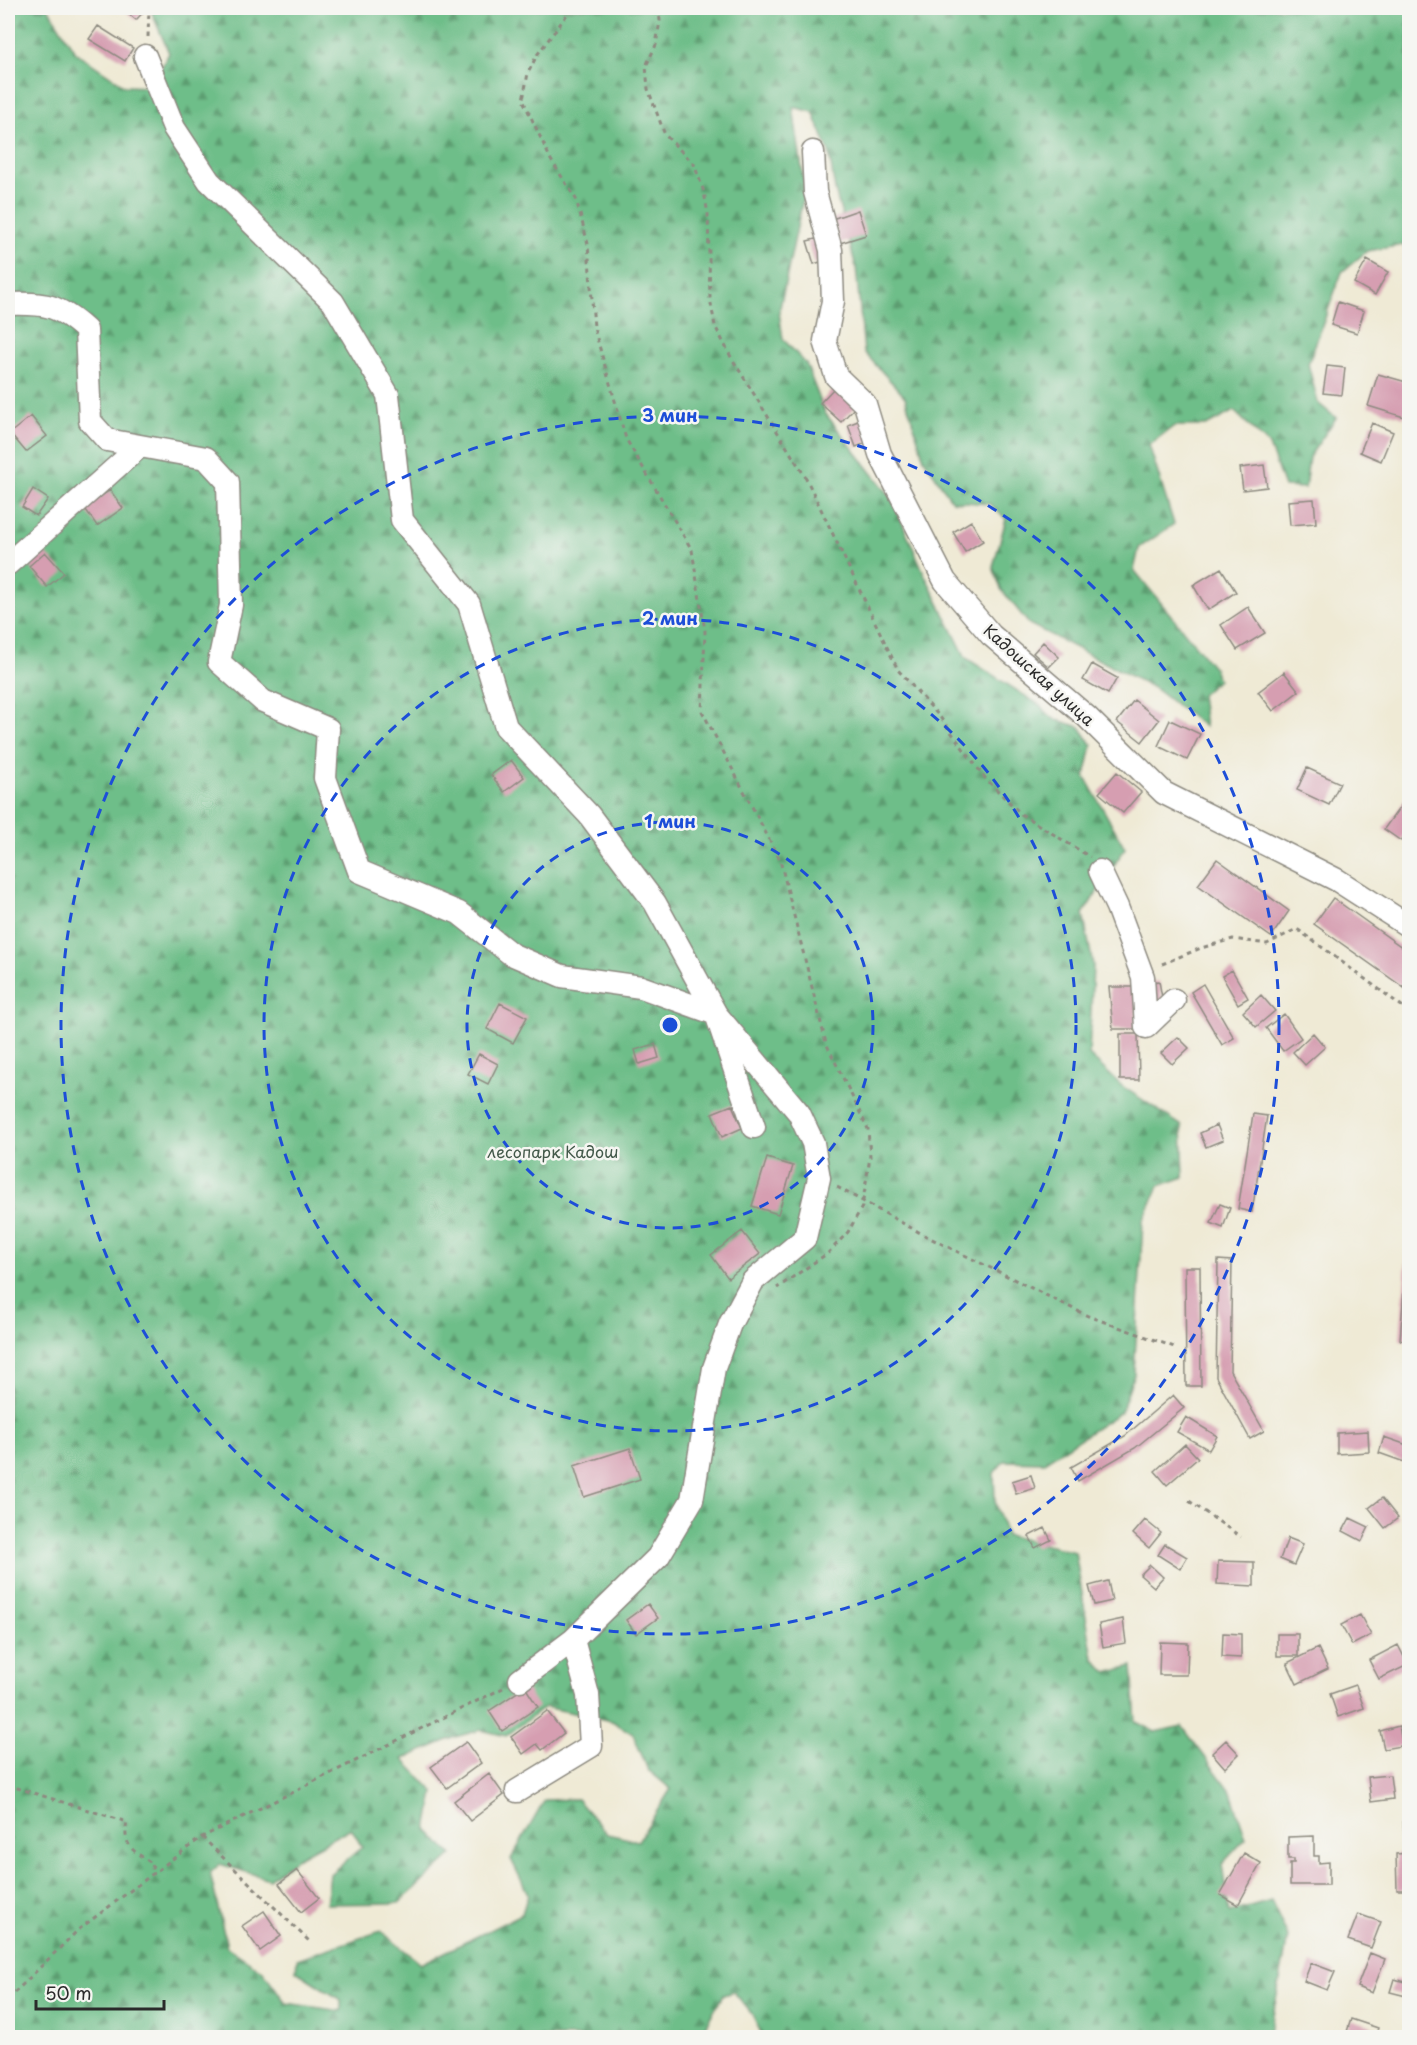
<svg xmlns="http://www.w3.org/2000/svg" width="1417" height="2045" viewBox="0 0 1417 2045" font-family="'Playpen Sans',sans-serif">
  <defs>
    <pattern id="forest-firs" width="22" height="20" patternUnits="userSpaceOnUse" patternTransform="scale(1.5)"><rect width="22" height="20" fill="#6ebe89"/><path d="M5 1l3.5 6h-7zM16 11l3.5 6h-7z" fill="#5b9b70"/></pattern>
  </defs>
  <rect width="100%" height="100%" fill="#f6f6f2"/>
  <filter id="ink" filterUnits="userSpaceOnUse"><feTurbulence type="fractalNoise" baseFrequency=".0167" numOctaves="2"/><feDisplacementMap in="SourceGraphic" scale="12" xChannelSelector="R" yChannelSelector="G"/><feConvolveMatrix kernelMatrix="1 2 1 2 8 2 1 2 1" color-interpolation-filters="sRGB"/></filter>
  <filter id="wash" filterUnits="userSpaceOnUse"><feTurbulence type="fractalNoise" baseFrequency=".008" numOctaves="4" result="noise"/><feDisplacementMap in="SourceGraphic" scale="24" xChannelSelector="R" yChannelSelector="G"/><feGaussianBlur stdDeviation="1.35" result="paint"/><feColorMatrix in="noise" values="0 0 0 0 0 0 0 0 0 0 0 0 0 0 0 0 0 1.4 0 .05"/><feComposite in="paint" operator="in"/></filter>
  <g filter="url(#wash)">
    <rect width="100%" height="100%" fill="#efead5"/>
    <path fill="url(#forest-firs)" stroke="#4c745a" stroke-width="1.5" fill-rule="evenodd" d="M8 8H48L75 52 125 86 151 87 169 53 150 8H1409V252L1403 245 1367 251 1342 272 1308 364 1318 403 1336 418 1309 457 1305 488 1284 487 1269 445 1234 411 1206 426H1174L1149 445 1174 524 1139 548 1134 570 1214 668 1218 680 1201 695 1205 727 1154 688 1029 624 1001 589 993 567 1006 519 990 504 952 501 924 459 905 397 864 352 856 267 835 190 829 152 813 112 793 107 805 190 779 312 783 339 806 364 825 413 891 497 924 573 966 658 1038 704 1054 719 1080 727 1092 745 1085 777 1125 848 1083 914 1093 965 1089 1055 1122 1086 1182 1126 1184 1177 1159 1186 1143 1221 1134 1374 1121 1412 1044 1462 1004 1461 994 1473 995 1501 1006 1535 1075 1552 1093 1658 1107 1673 1132 1666 1136 1722 1155 1732 1182 1726 1231 1792 1246 1838 1222 1864 1229 1913 1271 1901 1288 1937 1269 2037H763L752 2014 734 1992 723 1995 699 2037 8 2038ZM545 1707 612 1721 633 1734 648 1770 671 1789 638 1841 607 1834 577 1799 545 1800 511 1859 528 1894 522 1914 421 1964 381 1931 297 1959 296 1971 341 2000V2011L286 2003 263 1971 227 1947 210 1873 220 1864 269 1879 298 1857 351 1828 362 1847 330 1874 326 1904 399 1903 452 1855 427 1830 434 1792 403 1759 455 1737 481 1730 506 1736Z"/>
    <g id="blocks">
      <path fill="#d69eb1" d="M122 8H147L136 20Z
        M98 26 133 48 125 61 89 39Z
        M858 210 866 235 840 243 832 219Z
        M820 238 826 260 814 264 807 241Z
        M1367 260 1388 272 1375 295 1354 283Z
        M1338 302 1364 311 1357 333 1331 325Z
        M1327 366 1345 368 1342 395 1323 393Z
        M1378 374 1410 383V398L1404 417 1368 406Z
        M835 387 856 406 841 422 820 403Z
        M31 416 47 436 26 452 10 433Z
        M863 419 871 441 856 447 848 425Z
        M1372 423 1393 432 1381 461 1360 452Z
        M1264 465 1267 487 1243 490 1240 468Z
        M33 489 48 499 36 516 22 507Z
        M110 490 123 508 97 526 84 507Z
        M1314 499 1316 523 1290 525 1288 501Z
        M971 521 983 541 965 552 953 532Z
        M45 552 64 573 47 587 29 566Z
        M1221 568 1236 592 1208 610 1193 585Z
        M1248 607 1265 633 1237 650 1221 625Z
        M1043 642 1059 657 1049 667 1033 653Z
        M1092 664 1117 678 1108 694 1083 680Z
        M1284 672 1299 691 1273 711 1258 692Z
        M1134 700 1159 720 1142 742 1117 722Z
        M1170 720 1200 734 1187 760 1158 746Z
        M511 760 524 777 504 792 491 775Z
        M1307 768 1340 783 1329 805 1297 790Z
        M1117 772 1141 792 1123 813 1099 793Z
        M1410 793V828L1401 841 1384 829Z
        M1217 859 1289 911 1271 937 1198 885Z
        M1333 898 1410 953V992L1314 924Z
        M1232 970 1248 998 1238 1004 1222 976Z
        M1159 981 1164 1009 1150 1012 1145 983Z
        M1203 984 1234 1038 1222 1045 1191 992Z
        M1109 987H1139L1135 1029H1113Z
        M1261 995 1275 1011 1256 1027 1243 1012Z
        M500 1003 527 1017 513 1043 487 1029Z
        M1284 1014 1301 1038 1283 1051 1266 1028Z
        M1313 1033 1325 1047 1305 1065 1293 1052Z
        M1120 1034H1138L1139 1080H1120Z
        M1178 1037 1189 1048 1172 1064 1161 1053Z
        M655 1044 659 1058 639 1064 635 1050Z
        M479 1054 498 1064 488 1084 468 1074Z
        M732 1105 742 1128 722 1137 712 1113Z
        M1253 1114 1267 1116 1252 1212 1238 1209Z
        M1217 1125 1223 1140 1206 1147 1200 1133Z
        M767 1158 793 1166 778 1214 752 1206Z
        M1220 1204 1230 1208 1223 1228 1211 1223Z
        M742 1231 760 1254 728 1278 711 1255Z
        M1408 1238H1410V1341L1400 1340Z
        M1218 1260 1232 1261 1230 1371 1264 1431 1250 1439 1216 1377Z
        M1185 1267H1200L1201 1386H1186Z
        M1173 1395 1184 1408 1135 1448 1078 1481 1071 1467 1125 1436Z
        M1186 1417 1217 1436 1209 1450 1177 1432Z
        M1368 1431 1369 1452 1337 1454V1433Z
        M1384 1437 1410 1446 1407 1463 1379 1453Z
        M1185 1444 1198 1458 1167 1485 1155 1471Z
        M630 1448 640 1479 584 1497 574 1466Z
        M1031 1475 1035 1488 1016 1494 1012 1481Z
        M1382 1498 1398 1518 1385 1528 1369 1508Z
        M1350 1518 1369 1527 1362 1541 1343 1531Z
        M1145 1520 1161 1533 1149 1548 1133 1534Z
        M1045 1528 1051 1540 1035 1548 1029 1536Z
        M1288 1538 1303 1544 1294 1565 1280 1559Z
        M1165 1544 1187 1557 1180 1569 1158 1555Z
        M1218 1561 1254 1562V1586L1217 1584Z
        M1150 1565 1163 1577 1154 1587 1140 1575Z
        M1108 1581 1112 1601 1094 1605 1089 1586Z
        M648 1604 658 1618 636 1634 626 1620Z
        M1360 1615 1371 1635 1352 1645 1341 1625Z
        M1123 1619 1126 1643 1103 1647 1099 1624Z
        M1223 1633 1241 1634V1658L1222 1657Z
        M1277 1634H1298V1656H1277Z
        M1160 1642 1188 1643 1187 1675H1159Z
        M1398 1645 1408 1665 1379 1679 1369 1660Z
        M1318 1648 1328 1669 1297 1684 1287 1663Z
        M1356 1685 1364 1708 1338 1717 1330 1694Z
        M525 1687 538 1707 502 1731 489 1711Z
        M547 1711 564 1733 542 1750 537 1744 523 1754 511 1737Z
        M1399 1726 1401 1737 1410 1735V1760L1404 1761 1400 1746 1384 1749 1380 1731Z
        M1226 1740 1239 1754 1225 1768 1212 1753Z
        M466 1742 481 1763 447 1788 431 1767Z
        M489 1774 504 1795 470 1821 454 1801Z
        M1390 1775 1393 1799 1371 1802 1368 1777Z
        M1403 1812H1410V1841H1404Z
        M1314 1836V1856H1319V1863L1329 1862V1885H1290V1863H1294V1859H1288V1837Z
        M1244 1853 1261 1863 1238 1905 1220 1895Z
        M1410 1853V1890H1397L1396 1854Z
        M297 1870 319 1898 301 1912 279 1884Z
        M264 1911 281 1936 260 1951 242 1926Z
        M1358 1914 1381 1922 1371 1948 1348 1940Z
        M1370 1953 1385 1959 1372 1993 1357 1987Z
        M1311 1963 1335 1972 1327 1990 1304 1981Z
        M1394 1979 1410 1983V1997L1390 1992Z
        M1351 2019 1378 2028 1375 2038H1345Z"/>
    </g>
  </g>
  <g filter="url(#ink)">
    <use href="#blocks" fill-opacity="0" stroke="#8d8a80" stroke-width="1.5"/>
    <g fill="none" stroke-linecap="round" stroke-linejoin="round">
      <g stroke="#8d8a80" stroke-width="25">
        <path id="minor" d="M145 56 174 128 209 181 333 302 388 395 402 520 469 604 506 727 589 815 655 903 716 1014 754 1127
          M813 152 815 192 831 250 833 301 825 341 836 376 865 404 880 454 945 581 991 635 1087 717 1164 793 1337 880 1410 927
          M8 304C46 303 57 304 86 330L90 421 107 440 206 458 228 482 231 605 219 662 263 701 328 729 325 778 359 871 459 913 511 954 562 976 641 987 716 1014 799 1113 813 1143 819 1178 805 1238 753 1281 730 1324 714 1368 692 1500 658 1557 573 1640 520 1680
          M8 564 139 447
          M1100 871 1117 907 1143 977 1146 1027 1174 1000
          M517 1791 591 1746 588 1695 573 1640"/>
      </g>
      <path stroke="#8d8a80" stroke-width="3" stroke-dasharray="4.5 4.5" stroke-linecap="butt" d="M572 8 537 55 528 73 523 100 551 160 576 199 588 244 594 328 626 439 692 550 705 631 702 711 780 860 826 1043 868 1129 870 1157 862 1207 848 1232 828 1253 777 1288
        M659 8 660 21 656 45 646 66 648 89 665 135 694 164 704 192 708 214 710 298 715 326 731 357 806 478 898 670 940 717 985 778 1021 814 1090 857
        M148 37 149 8
        M1162 964 1201 948 1233 939 1267 944 1297 929 1410 1012
        M837 1187 926 1236 1088 1316 1177 1348
        M1189 1501 1241 1537
        M8 1787 11 1786 127 1822C122 1847 134 1851 153 1864L151 1874
        M202 1837 309 1941
        M8 1999 78 1930 202 1837 503 1688"/>
      <use href="#minor" stroke="#fff" stroke-width="22"/>
    </g>
  </g>
  <g fill="none" stroke="#1d4ed8" stroke-width="3" stroke-dasharray="10 8">
    <circle cx="670" cy="1025" r="203"/>
    <circle cx="670" cy="1025" r="406"/>
    <circle cx="670" cy="1025" r="609"/>
  </g>
  <g text-anchor="middle" stroke-width="5" stroke-linejoin="round" paint-order="stroke">
    <g font-size="16" fill="#2b2b2b" stroke="#f6f6f2">
      <text transform="translate(1039 675) rotate(42)" y="6">Кадошская улица</text>
    </g>
    <g font-size="16" fill="#425849" stroke="#f6f6f2">
      <text x="553" y="1158">лесопарк Кадош</text>
    </g>
  </g>
  <circle cx="670" cy="1025" r="9" fill="#1d4ed8" stroke="#f6f6f2" stroke-width="3"/>
  <g font-size="18" text-anchor="middle" font-weight="bold" fill="#1d4ed8" stroke="#f6f6f2" stroke-width="5" stroke-linejoin="round" paint-order="stroke">
    <text x="670" y="422">3 мин</text>
    <text x="670" y="625">2 мин</text>
    <text x="670" y="828">1 мин</text>
  </g>
  <rect width="1417" height="2045" fill="none" stroke="#f6f6f2" stroke-width="30"/>
  <path d="M36 2000v9h128v-9" fill="none" stroke="#2b2b2b" stroke-width="3"/>
  <text x="45" y="2000" font-size="18" fill="#2b2b2b" stroke="#f6f6f2" stroke-width="4.5" paint-order="stroke">50 m</text>
</svg>
